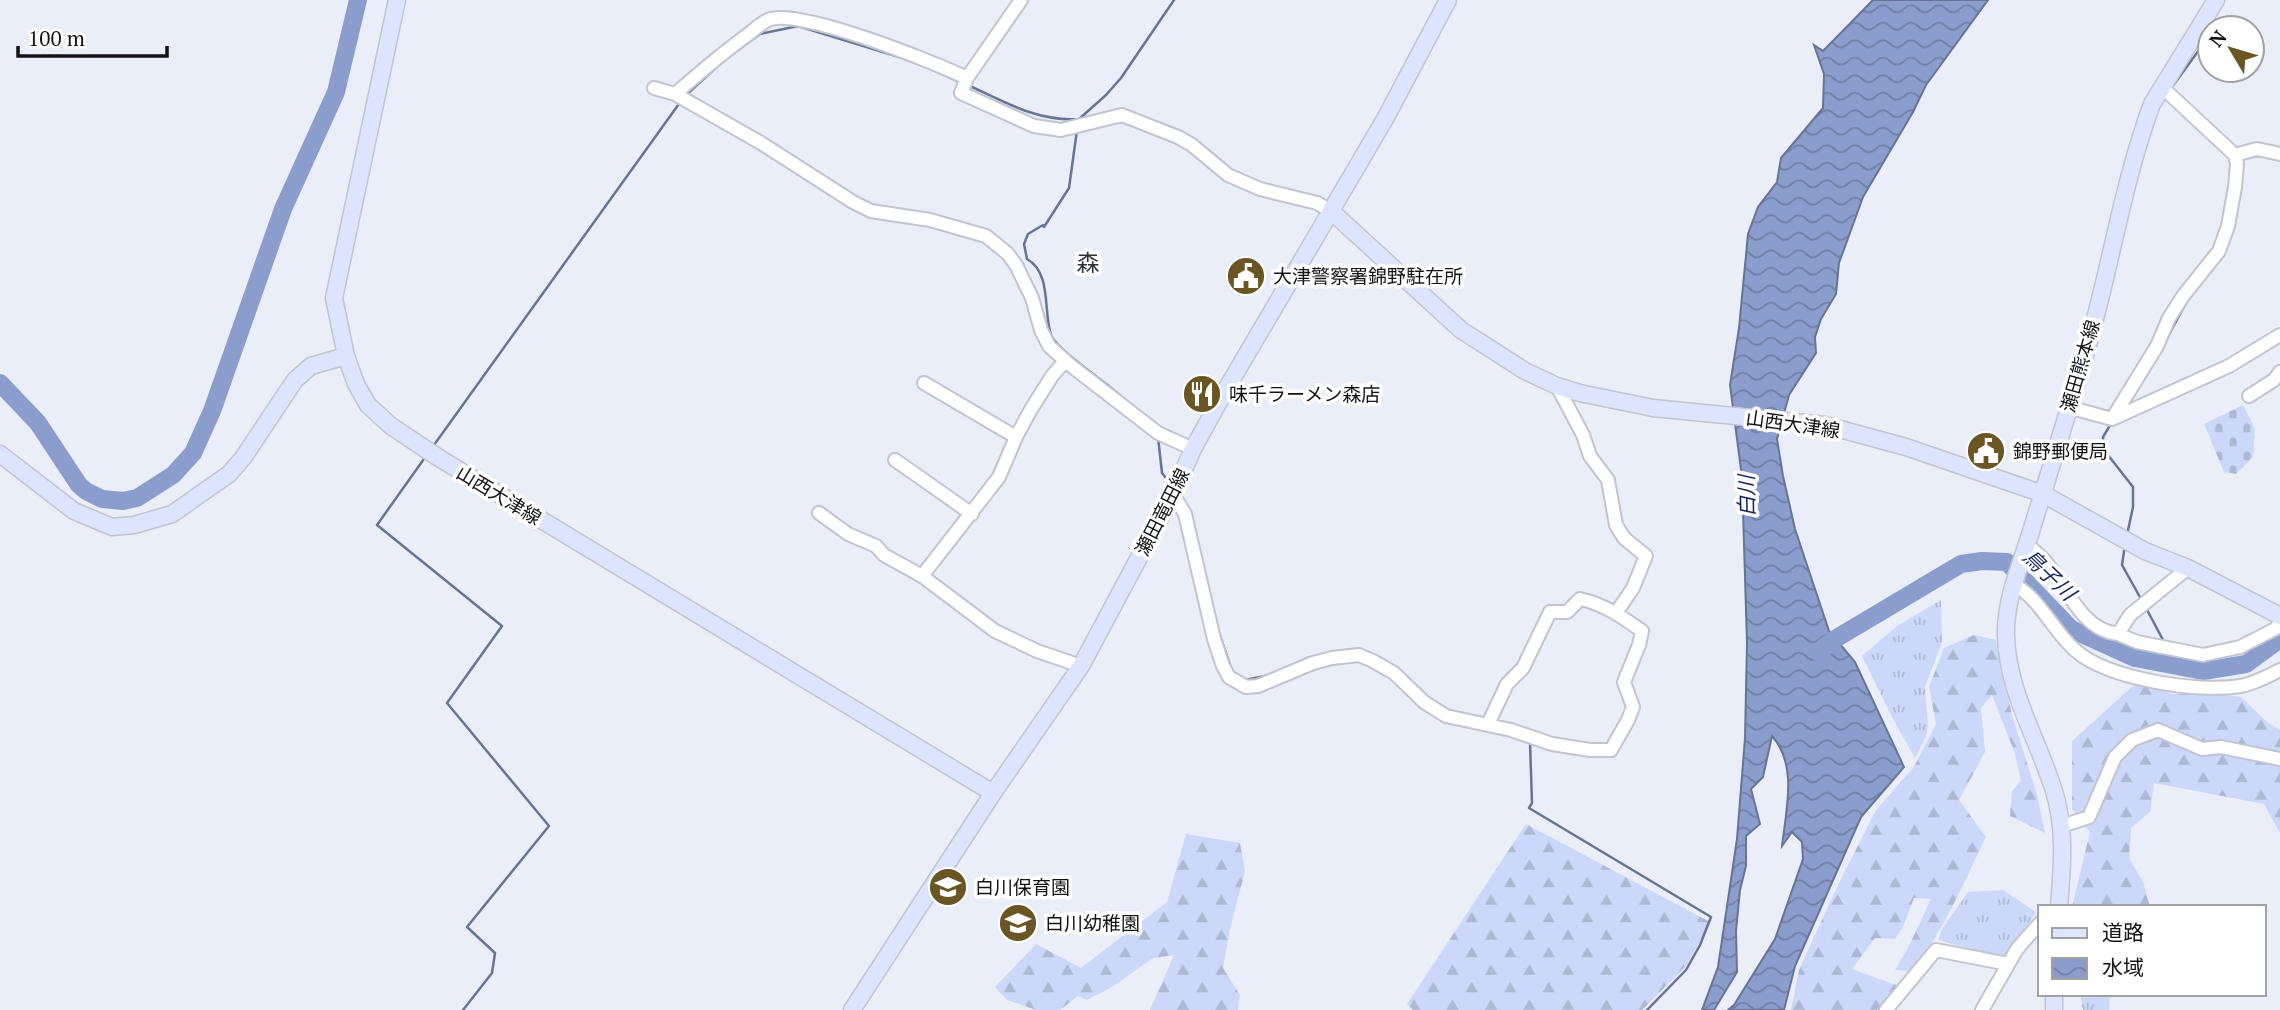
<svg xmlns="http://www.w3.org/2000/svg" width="2280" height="1010" viewBox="0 0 2280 1010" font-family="'PT Serif','Noto Sans JP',serif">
  <defs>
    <pattern id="grass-tufts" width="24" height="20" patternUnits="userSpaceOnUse" patternTransform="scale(1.75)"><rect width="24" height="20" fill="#cbd8f9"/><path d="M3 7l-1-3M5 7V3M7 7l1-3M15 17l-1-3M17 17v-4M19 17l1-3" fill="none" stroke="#adb8d5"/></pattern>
    <pattern id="forest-firs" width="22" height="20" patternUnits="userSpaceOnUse" patternTransform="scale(1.75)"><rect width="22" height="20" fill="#cbd8f9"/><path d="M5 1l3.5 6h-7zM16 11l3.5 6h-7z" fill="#adb8d5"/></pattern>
    <pattern id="cemetery-stones" width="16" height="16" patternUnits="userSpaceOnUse" patternTransform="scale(1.75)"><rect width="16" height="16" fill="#cbd8f9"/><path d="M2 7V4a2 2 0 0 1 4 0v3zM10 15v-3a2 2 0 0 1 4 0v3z" fill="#adb8d5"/></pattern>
    <pattern id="water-waves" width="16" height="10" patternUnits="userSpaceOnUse" patternTransform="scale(1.75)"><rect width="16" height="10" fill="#8b9dcd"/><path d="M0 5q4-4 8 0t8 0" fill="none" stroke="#707fa5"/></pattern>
  </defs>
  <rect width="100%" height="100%" fill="#eaeef8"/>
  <path fill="url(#grass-tufts)" d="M1941 600 1942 642 1925 687 1928 725 1926 737 1915 758 1893 719 1862 656 1897 626Z
    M2003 890 2036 912 2005 959 1938 940 1942 929 1968 892Z
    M2080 994H2110L2109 1010H2083Z"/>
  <path fill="url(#forest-firs)" d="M1974 635 1996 640 2012 715 2037 795 2045 833 2010 816 2012 791 2021 781 2014 751 1992 695 1981 708 1985 752 1959 800 1986 837C1965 879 1942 936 1911 971L1895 970 1909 946 1931 899 1914 898 1903 927 1895 939 1875 938 1852 969 1899 986 1877 1010H1791L1799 970 1837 887 1876 810 1914 767 1936 724 1929 687 1944 648Z
    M2134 685H2157L2171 694 2207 693 2241 697 2266 721 2280 730V833L2264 804 2154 783 2150 812 2131 828 2129 858 2143 882 2150 907H2072L2090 832 2072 809V741Z
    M1526 824 1710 922 1687 965 1642 1010H1413L1407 1004Z
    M1186 834 1240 843 1245 872 1231 924 1223 968 1240 995 1238 1010H1150L1174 955 1153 958 1112 987 1087 1000 1078 996 1060 1010H1036L1007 1000 995 987 1036 944 1081 968 1167 902Z"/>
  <path fill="url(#cemetery-stones)" d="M2243 405 2255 429 2253 457 2236 474 2224 472 2204 424Z"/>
  <path fill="url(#water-waves)" stroke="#677496" stroke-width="2" d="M1873 0H1988L1926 85 1913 112 1863 197 1839 263 1836 294 1821 319 1815 337 1816 353 1789 395 1777 439 1783 476 1795 529 1829 631 1855 662 1904 767 1861 817 1795 966 1784 1010H1728L1734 1005 1775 939 1803 859 1802 842 1792 832 1782 846C1786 810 1798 765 1772 736L1763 777 1751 789 1760 824 1746 836V866L1740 890 1736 931 1737 972 1714 1010H1702L1718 967 1737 839 1745 738 1747 643 1742 477 1730 385 1739 328 1748 234 1758 207 1777 182 1781 158 1823 108 1824 74 1814 45 1823 51Z"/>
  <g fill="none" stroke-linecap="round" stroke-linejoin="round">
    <path stroke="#677496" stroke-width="2.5" d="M922 65 960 82
      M970 86C1005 102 1038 122 1079 119
      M2172 87 2199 50 2206 30
      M685 96 723 61 760 34 798 26 909 60
      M2182 98 2192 107
      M1078 120 1106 95 1121 78 1174 0
      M1077 130 1069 188 1044 227 1043 225 1028 234 1024 244 1027 259C1052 273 1043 311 1051 335 1056 350 1111 385 1125 400
      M2164 344 2187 301 2203 281
      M2112 422 2103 437 2104 450 2133 487V507L2127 535
      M1158 437 1162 473 1170 483
      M434 445 681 101
      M426 456 377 525 502 626 447 703 549 826 467 927 495 953 492 973 463 1010
      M1193 521 1197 539
      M2125 545 2122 565 2141 599
      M2146 608 2163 640
      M1218 630 1232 671
      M1331 652 1352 650
      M2170 657 2174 666
      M1298 663 1307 658 1321 655
      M1245 680 1270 675
      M1527 741 1530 742 1532 803 1529 808 1711 917 1700 945 1686 970 1647 1010"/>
    <path stroke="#8b9dcd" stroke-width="18" d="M0 383 38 423 79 485 86 491 102 499 123 501 137 498 173 475 193 453 212 411 283 209 336 92 358 0
      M1818 652 1835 639 1961 564 1982 561 2007 562 2071 629 2135 658 2203 671 2246 664 2280 639"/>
    <g stroke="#c1c5cf" stroke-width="16">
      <path id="street" d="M1021 0 967 78 961 93 1034 126 1061 130 1122 115 1178 137 1192 145 1228 175 1260 189 1317 203 1331 211
        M654 88 675 94 761 143 853 202 871 211 930 220 986 236 1008 254 1016 265 1032 298 1041 330 1049 346 1070 365 1158 433 1193 449
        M2163 88 2235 155 2257 149 2280 154
        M675 94C698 74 721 54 746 36 753 31 760 24 768 20 795 6 936 63 967 78
        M924 383 1016 437
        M1557 386 1583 435 1590 456 1608 480 1616 525 1624 538 1646 556 1633 588 1616 613
        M2249 396 2274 380 2280 372
        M2068 407 2112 419 2229 366 2280 335
        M2112 419 2157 346 2169 318 2183 296 2219 251 2228 226 2235 187 2237 164 2235 155
        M895 460 972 514
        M1173 494 1185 514 1214 639 1223 666 1229 677 1246 687 1258 686 1313 663 1332 658 1359 655 1373 661 1394 673 1424 702 1446 716 1511 730 1552 744 1590 750H1611L1628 720 1633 707 1624 682 1639 645 1642 631C1622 617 1604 604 1580 599L1567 612H1550L1523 668 1507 684 1488 724
        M819 513 848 534 876 546 884 555 922 576 995 631 1037 651 1081 666
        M2027 545C2033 550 2039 554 2044 560 2066 584 2080 630 2118 634L2130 615 2188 568
        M922 576 999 477 1016 437 1030 411 1052 376 1065 361
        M2013 584C2039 597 2053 631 2075 650 2107 679 2198 693 2240 686 2254 684 2268 676 2280 670
        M2118 634 2137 642 2203 655 2240 647 2275 629 2280 623
        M2062 826 2089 817 2115 757 2132 740 2158 730 2202 749 2221 747 2280 759
        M1886 1010 1936 950 2008 964
        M1982 1010 2017 949 2040 923"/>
    </g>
    <g stroke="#c1c5cf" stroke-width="19">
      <path id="secondary" d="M397 0 334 298 346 356 356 384 368 405 391 426 439 458 993 793
        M1331 211 1461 330 1525 371 1557 386 1580 393 1653 408 1825 425 1906 447 2043 494 2145 551 2188 568 2280 616
        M0 454 74 511 112 527 134 525 172 514 229 474 243 458 295 380 311 366 346 356
        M2059 907C2062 868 2066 829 2054 791 2038 739 2007 691 2006 635 2005 598 2022 562 2032 528 2051 467 2070 406 2088 345 2111 265 2123 182 2152 104L2216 0
        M852 1010 993 793 1081 666 1173 494 1193 449 1221 398 1385 119 1448 0
        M2054 1010V994"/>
    </g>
    <use href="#street" stroke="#fff" stroke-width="12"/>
    <use href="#secondary" stroke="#dce5fd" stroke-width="16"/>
  </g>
  <defs>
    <g id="civic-disc" transform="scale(2.0125)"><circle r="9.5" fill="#695624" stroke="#fff"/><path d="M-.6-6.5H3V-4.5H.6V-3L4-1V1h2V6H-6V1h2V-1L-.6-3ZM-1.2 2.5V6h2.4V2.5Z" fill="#fff"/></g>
    <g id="restaurant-disc" transform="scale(2.0125)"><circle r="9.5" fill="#695624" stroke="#fff"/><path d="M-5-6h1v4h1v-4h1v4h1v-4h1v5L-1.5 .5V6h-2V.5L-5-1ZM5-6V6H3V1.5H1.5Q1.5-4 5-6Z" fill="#fff"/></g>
    <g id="school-disc" transform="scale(2.0125)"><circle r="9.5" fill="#695624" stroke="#fff"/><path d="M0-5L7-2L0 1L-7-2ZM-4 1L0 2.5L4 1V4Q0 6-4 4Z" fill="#fff"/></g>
  </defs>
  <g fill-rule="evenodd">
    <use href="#civic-disc" x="1246" y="276"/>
    <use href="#restaurant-disc" x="1202" y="394"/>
    <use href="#civic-disc" x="1986" y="451"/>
    <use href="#school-disc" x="948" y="887"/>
    <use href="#school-disc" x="1018" y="923"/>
  </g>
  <g text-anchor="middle" stroke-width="7" stroke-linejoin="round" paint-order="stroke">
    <g font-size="19" fill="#121316" stroke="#fff" text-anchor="start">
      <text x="1273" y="283">大津警察署錦野駐在所</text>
      <text x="1229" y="401">味千ラーメン森店</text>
      <text x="2013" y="458">錦野郵便局</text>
      <text x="975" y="894">白川保育園</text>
      <text x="1045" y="930">白川幼稚園</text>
    </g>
    <g font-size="19" fill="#121316" stroke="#fff">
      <text transform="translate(2080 366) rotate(-74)" y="7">瀬田熊本線</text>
      <text transform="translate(1793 424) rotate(8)" y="7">山西大津線</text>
      <text transform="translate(499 495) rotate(31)" y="7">山西大津線</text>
      <text transform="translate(1162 512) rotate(-63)" y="7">瀬田竜田線</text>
    </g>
    <g font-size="21" font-style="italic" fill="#15225b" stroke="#fff">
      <text transform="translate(1747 496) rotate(-91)" y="7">白川</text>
      <text transform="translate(2049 575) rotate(44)" y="7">鳥子川</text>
    </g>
    <g font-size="23" fill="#2e3138" stroke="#fff">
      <text x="1088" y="271">森</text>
    </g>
  </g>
  <rect x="2038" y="905" width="228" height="91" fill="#ffffff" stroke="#a0a1a2" stroke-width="2"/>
  <rect x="2052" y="928" width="35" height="10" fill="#dce5fd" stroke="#a0a1a2" stroke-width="2"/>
  <text x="2102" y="940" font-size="21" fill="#121316">道路</text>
  <rect x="2052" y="958" width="35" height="21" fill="url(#water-waves)" stroke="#a0a1a2" stroke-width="2"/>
  <text x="2102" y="975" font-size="21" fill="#121316">水域</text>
  <g transform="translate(2231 49) rotate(308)"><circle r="33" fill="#ffffff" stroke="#a0a1a2" stroke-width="2"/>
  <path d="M0-5L12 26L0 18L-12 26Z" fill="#695624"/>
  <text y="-10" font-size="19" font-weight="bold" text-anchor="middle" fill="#121316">N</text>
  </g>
  <path d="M18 46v10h149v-10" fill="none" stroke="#121316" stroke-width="3.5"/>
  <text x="28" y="46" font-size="21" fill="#121316" stroke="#ffffff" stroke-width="5" paint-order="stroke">100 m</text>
</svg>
